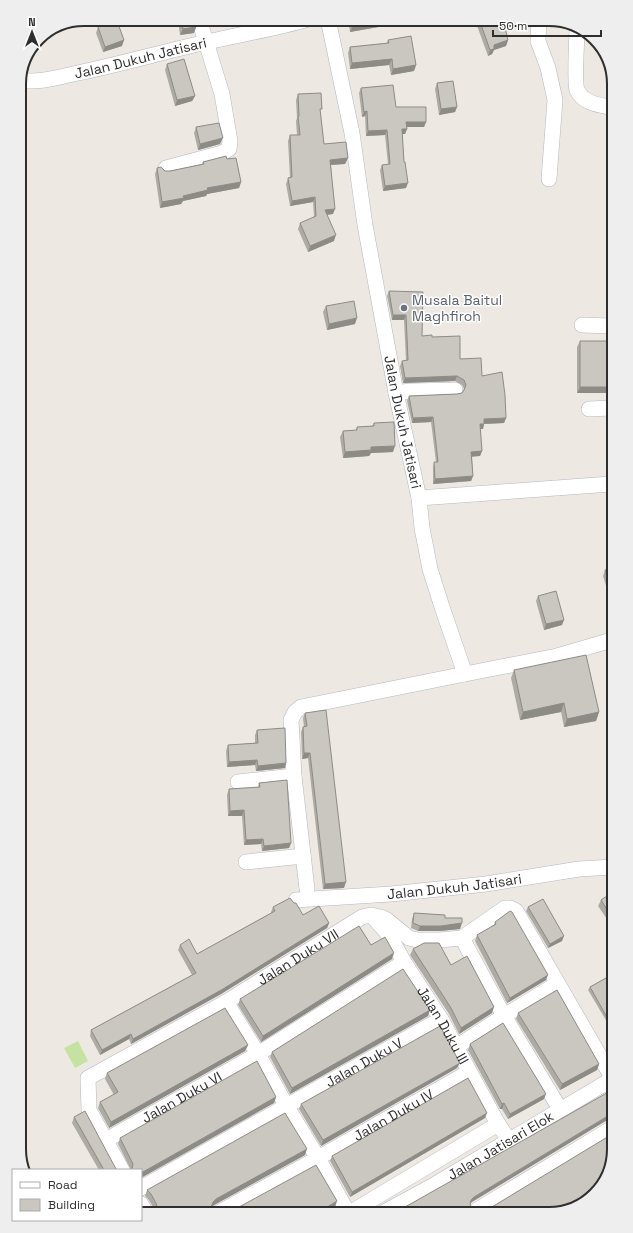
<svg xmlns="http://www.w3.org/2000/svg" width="633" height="1233" viewBox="0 0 633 1233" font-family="'Space Grotesk',sans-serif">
  <rect width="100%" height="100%" fill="#ede9e2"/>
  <path fill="#c4e3a3" d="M78 1041 88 1061 75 1068 64 1048Z"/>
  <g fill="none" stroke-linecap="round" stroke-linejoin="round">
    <g stroke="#b5b7c0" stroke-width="16">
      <g id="minor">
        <path id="s1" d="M328 19 352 133 365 225 396 393 419 498 422 528 430 569 442 607 465 674 557 656 612 640"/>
        <path d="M539 19 538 41 548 68 555 100 549 179"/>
        <path d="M577 28C577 40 574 82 577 90 583 103 598 105 609 107"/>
        <path id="s2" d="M19 80C38 83 56 78 73 74 118 65 162 52 207 42 241 34 275 29 308 19"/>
        <path d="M166 168 222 153 229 149 230 141 222 94 199 19"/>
        <path d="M582 325 610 326"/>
        <path d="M396 393 410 391 455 390"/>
        <path d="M589 409 611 408"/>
        <path d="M419 498 611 484"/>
        <path d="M238 782 294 776"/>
        <path d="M246 862 303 856"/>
        <path d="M307 889 294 776 291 720 295 712 301 707 465 674"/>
        <path id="s3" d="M296 900 391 894 486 884 579 869 613 867"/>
        <path id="s4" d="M374 918 389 935 404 962 441 1019 498 1124 509 1140"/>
        <path d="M462 938 504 1016 560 1109"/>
        <path d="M226 1002 258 1054 287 1107 318 1158 347 1211"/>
        <path d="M456 1047 504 1016 557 984"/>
        <path id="s5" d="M106 1140 258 1054 404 962"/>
        <path id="s6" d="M122 1170 89 1110 88 1078 226 1002 362 917 371 915 381 917 387 920 409 938 417 940H439L462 938 505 908H510L516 911 613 1079"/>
        <path id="s7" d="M141 1188 441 1019"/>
        <path d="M141 1204 146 1213"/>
        <path d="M477 1210 614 1127"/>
        <path d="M353 1211 498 1124"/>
        <path id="s8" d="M386 1211 434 1185 614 1078"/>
        <path id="s9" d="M218 1213 318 1158 469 1072"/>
      </g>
    </g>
    <use href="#minor" stroke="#fff" stroke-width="15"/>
  </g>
  <path fill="#aeaba5" d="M178 19H194L196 27 194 33 180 35 178 20Z
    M348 19H388L386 20 384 26 350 32Z
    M476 19H503L508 40 506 46 494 50 492 54 488 56 476 23Z
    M98 27 122 46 103 52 96 33Z
    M388 40 416 65 414 71 391 75 389 65 350 69 348 53 350 47 387 43Z
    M167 64 195 96 192 101 175 106 165 70Z
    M437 83 457 107 455 112 439 115 435 89Z
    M361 88 396 107 426 122 424 127H407V129L405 134H402L406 188 383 191 380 170 382 165 388 164 385 135 366 136 365 116 362 117 359 93Z
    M298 94 320 112 324 144 348 158 345 164 331 165 333 214 327 215 334 241 308 252 298 229 300 223 314 217 313 202 290 206 286 184 288 178H290L288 141 290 135H297L296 121 297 118 296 100Z
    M196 127 220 144 198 150 194 133Z
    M227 159 241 182 239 188 207 194 206 196 183 201 181 204 160 208 155 174 157 168 165 171H170L202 164 203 162Z
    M389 291 422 336 432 337 482 376 506 418 504 423 484 424 483 429H480L482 451 480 456H472L473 476 471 481 433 484V467L434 462H436L431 422 412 423 407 401 409 396 457 394 462 393 464 389 462 385 455 381 403 383 400 366 402 361H406L404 320H392L387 296Z
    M326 306 355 324 327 330 323 312Z
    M580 341H610L611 393H577V347Z
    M374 423 393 452 371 453 369 456 343 458 340 437 343 431 356 430 357 427 372 426Z
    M611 568 612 605 603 576 605 570Z
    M538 596 562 625 544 630 536 601Z
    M514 670 599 712 596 721 564 727 561 712 520 720 511 678Z
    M305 713 344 888 323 889 308 758 302 759 301 732 303 727H304L303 718Z
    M257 730 286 763 285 768 256 771 255 765 227 767 226 751 228 745 255 743V735Z
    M259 783 291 843 289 848 262 851 261 844 244 845 242 816H228L227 795 229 789 258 787Z
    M613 892V919L609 922 598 906 601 900Z
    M273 907 303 915 329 923 327 928 221 994 131 1044 129 1039 100 1055 90 1036 91 1030 192 975 178 950 180 945 197 954 271 913V912Z
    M528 907 562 941 548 948 526 911Z
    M414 913 445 918 460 929 439 931H418L411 928 412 919Z
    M495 922 546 980 507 1003 475 941 477 935 494 925Z
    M371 945 392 959 261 1042 238 1005 240 999Z
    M413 949 451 965 492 1013 459 1034 449 1014 410 955Z
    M613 974V1032L588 990 590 987Z
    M430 1010 428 1016 290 1094 270 1057 272 1052Z
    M518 1013 599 1064 597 1070 560 1090 516 1019Z
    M470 1044 544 1099 508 1119 502 1109H500L468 1050Z
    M248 1045 245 1051 109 1128 98 1108 100 1102 114 1095 105 1079 107 1073Z
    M457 1068 321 1146 299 1109 301 1104Z
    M276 1097 274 1103 131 1170 118 1144 120 1138Z
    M74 1117 116 1169 118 1170H99L72 1123Z
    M485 1118 350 1197 330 1161 332 1156Z
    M305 1155 214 1205 211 1207 212 1212 155 1213 154 1209 149 1200 145 1196 147 1190Z"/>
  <path fill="#8d8b86" d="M239 19H261V20H239Z
    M262 19H271L261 21Z
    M387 20 384 26 350 32 352 27Z
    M196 27 194 33 180 35 183 29Z
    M124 40 122 46 103 52 105 47Z
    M508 40 506 46 494 50 492 54 488 56 490 50 494 45Z
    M392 59 389 65 350 69 352 63Z
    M416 65 414 71 391 75 393 69Z
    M195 96 192 101 175 106 177 100Z
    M457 107 455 112 439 115 441 109Z
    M367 111 365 116 362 117 364 112Z
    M406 122H426L424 127H405Z
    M402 129H407L405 134H400Z
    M387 130 385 135 366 136 368 131Z
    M223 138 220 144 198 150 200 144Z
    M348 158 345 164 328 165 330 160Z
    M241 182 239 188 207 194 206 196 183 201 181 204 160 208 162 202 207 188Z
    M408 183 406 188 383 191 385 186Z
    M315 197 313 202 290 206 292 201Z
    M335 209 333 214 323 215 325 210Z
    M336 235 334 241 308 252 310 246Z
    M393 315H406L404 320H392Z
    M357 318 355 324 327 330 329 324Z
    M457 376 455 381 403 383 405 378Z
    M580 387H611V393H577Z
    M433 417 431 422 412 423 413 418Z
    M506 418 504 423 482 424 484 419Z
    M480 424H484L483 429H478Z
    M395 446 393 452 371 453 369 456 343 458 345 452 371 447Z
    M482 451 480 456 470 457 471 452Z
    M473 476 471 481 433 484 435 479Z
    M564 620 562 625 544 630 546 624Z
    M564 703 561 712 520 720 523 712Z
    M599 712 596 721 564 727 567 719Z
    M304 753H310L308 758 302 759Z
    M257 760 255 765 227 767 229 762Z
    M286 763 285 768 256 771 258 766Z
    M244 810 242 816H228L230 811Z
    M263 839 261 844 244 845 246 840Z
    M291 843 289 848 262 851 264 846Z
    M346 882 344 888 323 889 325 884Z
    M613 915V919L609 922 611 916Z
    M329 923 327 928 221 994 131 1044 133 1039Z
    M462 923 460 929 439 931H418L420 926Z
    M564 936 562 941 548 948 550 944Z
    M394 953 392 959 261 1042 263 1036Z
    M548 975 546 980 507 1003 510 998Z
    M494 1007 492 1013 459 1034 461 1028Z
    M430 1010 428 1016 290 1094 292 1088Z
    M131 1034 129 1039 100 1055 102 1050Z
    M248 1045 245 1051 109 1128 111 1122Z
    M460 1063 457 1068 321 1146 323 1140Z
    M599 1064 597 1070 560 1090 562 1084Z
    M546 1094 544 1099 508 1119 510 1114Z
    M276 1097 274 1103 141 1178V1173Z
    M504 1103 502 1109H500L502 1104Z
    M487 1113 485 1118 350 1197 352 1192Z
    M614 1113 613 1118 609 1119 472 1202 469 1205 471 1200 474 1197 611 1114Z
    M307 1149 305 1155 214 1205 211 1208 213 1202 216 1199Z
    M337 1201 335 1207 327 1212H319Z"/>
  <path fill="#cac7c0" stroke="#8d8b86" d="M181 19H194L196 27 183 29Z
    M351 19H386L387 20 352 27Z
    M479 19H503L508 40 494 45V49L490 50Z
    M117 21 124 40 105 47 98 27Z
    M411 36 416 65 393 69 392 59 352 63 350 47 389 43 388 40Z
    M184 59 195 96 177 100 167 64Z
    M453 81 457 107 441 109 437 83Z
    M393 85 396 107H426V122H406L407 129H402L404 162H405L408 183 385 186 382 165 390 164 387 130 368 131 367 111 364 112 361 88Z
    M321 93 322 109H320L324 144 346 142 348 158 330 160 335 209 325 210 336 235 310 246 300 223 316 216 315 197 292 201 288 178 292 177 290 135H300L298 116H299L298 94Z
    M219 123 223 138 200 144 196 127Z
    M226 156 227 159 236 158 241 182 207 188 208 190 183 196 184 198 162 202 157 168 161 167 165 171H170L204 164 203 162Z
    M389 291 423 292 422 336 432 335V337L460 336V359L481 358 482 376 502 372 505 395 506 418 484 419V424H480L482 451 471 452 473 476 435 479 434 462H438L433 417 413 418 409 396 457 394 462 393 464 390 466 385 464 380 457 376 405 378 402 361 408 360 406 315H393Z
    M354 301 357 318 329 324 326 306Z
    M580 341H610L611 387H580Z
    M394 422 395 446 371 447V450L345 452 343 431 357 430V427L374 426V423Z
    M611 568 612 592 605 570Z
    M556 591 564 620 546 624 538 596Z
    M586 655 599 712 567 719 564 703 523 712 514 670Z
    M326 710 346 882 325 884 310 753H304L303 727 307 726 305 713Z
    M285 728 286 763 258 766 257 760 229 762 228 745 258 743 257 730Z
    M287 780 291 843 264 846 263 839 246 840 244 810 230 811 229 789 260 787 259 783Z
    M613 892V915L611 916 601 900Z
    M290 898 294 903H296L303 915 319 906 329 923 223 989 133 1039 131 1034 102 1050 91 1030 196 973 180 945 189 939 197 954 275 911 273 907Z
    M543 899 564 936 550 944 528 907Z
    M510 911 512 912 548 975 510 998 477 935 496 924 495 922Z
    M414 913 445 915V918H462V923L441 926H420L413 923Z
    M359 926 371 945 385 937 394 953 263 1036 240 999Z
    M424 943H439L451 965 467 956 494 1007 461 1028 451 1008 413 949Z
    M403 969 430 1010 292 1088 272 1052Z
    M613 974V1028L590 987Z
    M557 990 599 1064 562 1084 518 1013Z
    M225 1008 248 1045 111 1122 100 1102 118 1092 107 1073Z
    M503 1023 546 1094 510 1114 504 1103 502 1104 470 1044Z
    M440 1026 460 1063 323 1140 301 1104Z
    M257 1061 276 1097 141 1173V1170H131L132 1169 133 1164 120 1138Z
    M468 1078 487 1113 352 1192 332 1156Z
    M614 1089V1113L611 1114 474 1197 471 1200 470 1204 472 1210 398 1211Z
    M85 1111 116 1169 118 1170H104L74 1117Z
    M285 1113 307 1149 216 1199 213 1202 211 1207 213 1213H195L196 1211 193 1213H154L156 1212 157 1207 156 1203 151 1194 147 1190Z
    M614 1133V1149L603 1185 574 1209 487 1210Z
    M316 1165 337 1201 319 1212H230Z"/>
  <circle fill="#6b7280" stroke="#fff" stroke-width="1.5" cx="404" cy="308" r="4"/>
  <g text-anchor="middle" stroke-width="3" stroke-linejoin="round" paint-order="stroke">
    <g font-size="14" fill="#2e2e2e" stroke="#fff">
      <text dy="5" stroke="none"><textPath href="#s2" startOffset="124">Jalan Dukuh Jatisari</textPath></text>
      <text dy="5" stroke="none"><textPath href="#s1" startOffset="410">Jalan Dukuh Jatisari</textPath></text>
      <text dy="5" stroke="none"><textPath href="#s3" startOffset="159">Jalan Dukuh Jatisari</textPath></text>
      <text dy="5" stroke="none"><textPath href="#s6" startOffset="343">Jalan Duku VII</textPath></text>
      <text dy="5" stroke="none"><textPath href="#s4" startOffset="128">Jalan Duku III</textPath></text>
      <text dy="5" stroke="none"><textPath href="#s7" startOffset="256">Jalan Duku V</textPath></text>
      <text dy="5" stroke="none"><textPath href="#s5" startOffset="87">Jalan Duku VI</textPath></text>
      <text dy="5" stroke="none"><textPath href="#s9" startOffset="201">Jalan Duku IV</textPath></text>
      <text dy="5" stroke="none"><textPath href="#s8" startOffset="132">Jalan Jatisari Elok</textPath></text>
    </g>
    <g font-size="14" fill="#5b616d" stroke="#fff" text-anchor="start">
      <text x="412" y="305">Musala Baitul<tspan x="412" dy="16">Maghfiroh</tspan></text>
    </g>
  </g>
  <path d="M0 0H633V1233H0ZM84 26H549A58 58 0 0 1 607 84V1149A58 58 0 0 1 549 1207H84A58 58 0 0 1 26 1149V84A58 58 0 0 1 84 26Z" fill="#eee" fill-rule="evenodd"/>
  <path fill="none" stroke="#2e2e2e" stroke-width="2" d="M84 26H549A58 58 0 0 1 607 84V1149A58 58 0 0 1 549 1207H84A58 58 0 0 1 26 1149V84A58 58 0 0 1 84 26Z"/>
  <rect x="12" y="1169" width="130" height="52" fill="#ffffff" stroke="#ababab"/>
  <rect x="20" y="1182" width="20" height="6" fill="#ffffff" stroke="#ababab"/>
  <text x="48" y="1189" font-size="12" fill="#2e2e2e">Road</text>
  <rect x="20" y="1199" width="20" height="12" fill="#cac7c0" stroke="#ababab"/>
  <text x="48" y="1209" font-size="12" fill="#2e2e2e">Building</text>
  <g transform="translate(32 32)" stroke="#ffffff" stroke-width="3" paint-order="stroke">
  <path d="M0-3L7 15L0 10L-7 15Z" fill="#2e2e2e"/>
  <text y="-6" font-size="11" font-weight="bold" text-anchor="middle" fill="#2e2e2e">N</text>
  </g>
  <path d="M493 30v6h108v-6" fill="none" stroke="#2e2e2e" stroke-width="2"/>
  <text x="499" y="30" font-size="12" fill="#2e2e2e" stroke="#ffffff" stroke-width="3" paint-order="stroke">50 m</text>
</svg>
